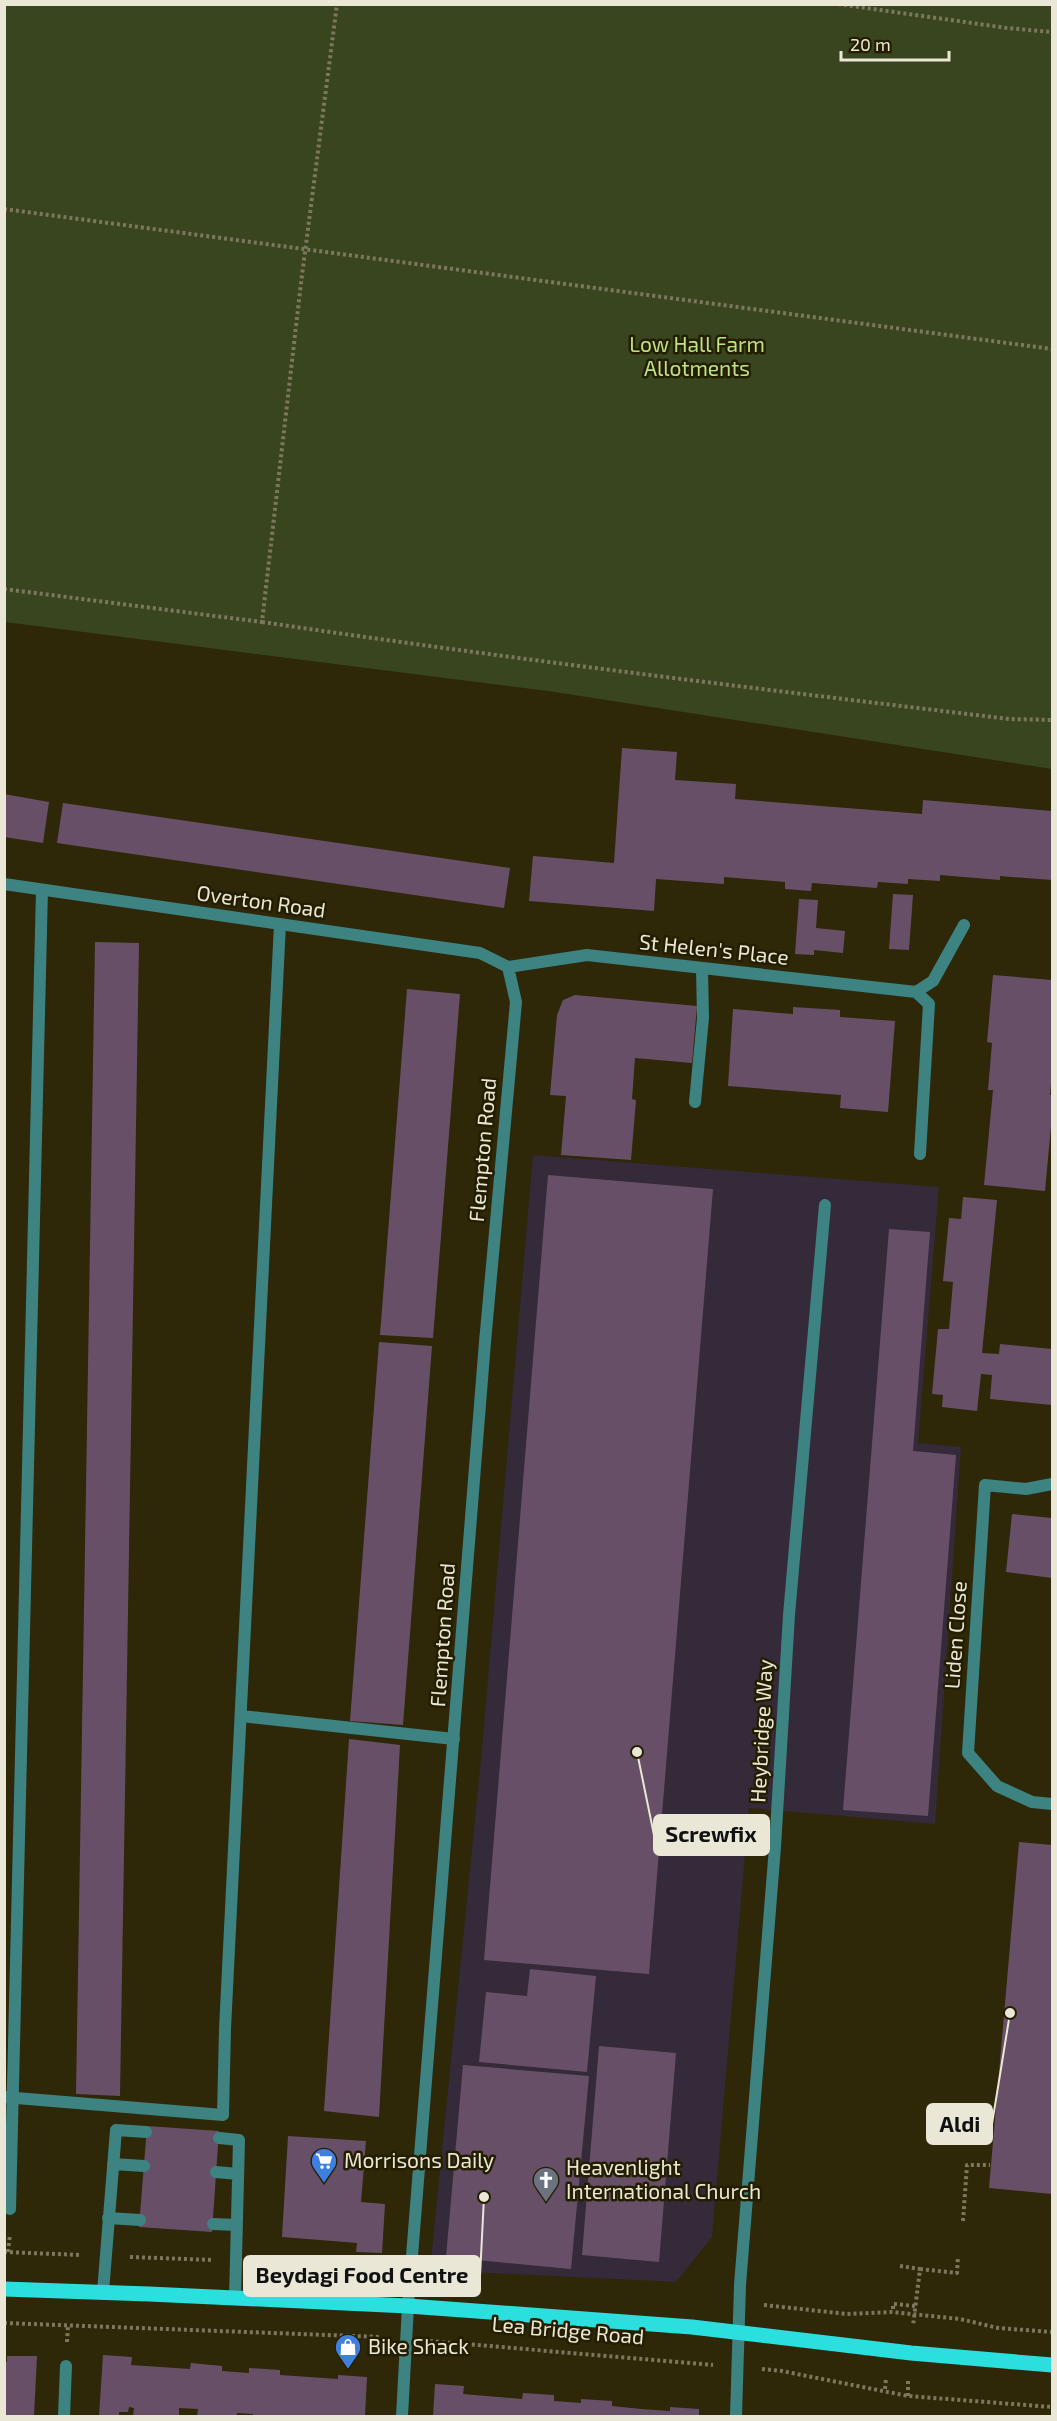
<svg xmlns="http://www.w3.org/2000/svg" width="1057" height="2421" viewBox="0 0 1057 2421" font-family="'Exo 2',sans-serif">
  <rect width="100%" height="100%" fill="#2e2708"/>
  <path fill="#352a39" d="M533 1155 939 1187 918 1443 961 1447 935 1824 749 1808 712 2237 676 2282 430 2270 482 1749Z"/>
  <path fill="#38451e" d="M5 4 1052 5V769L548 691 5 622Z"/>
  <path fill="#675067" d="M622 748 677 752 675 780 736 784 735 799 922 814 923 800 1052 811V880L1000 876V880L940 875V881L908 879V884L878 882 877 888 812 883 811 891 785 889V882L724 877V884L656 879 654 911 529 901 533 856 614 863Z
    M4 794 49 802 43 843 4 837Z
    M63 803 510 868 504 908 57 843Z
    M893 894 913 895 909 950 889 949Z
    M799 899 818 900 816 928 845 931 843 953 814 950V955L795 954Z
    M95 942 139 943 120 2096 76 2094Z
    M993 975 1052 980V1072L1050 1095H1052V1115L1045 1191 984 1185 993 1090H988L992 1043 987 1042Z
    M407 989 460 994 433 1338 380 1335Z
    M575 995 697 1006 692 1063 635 1058 632 1099 636 1100 631 1160 561 1155 566 1096 550 1095 557 1015 563 1000Z
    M793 1007 840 1010V1017L895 1021 888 1112 840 1108 841 1095 728 1086 733 1009 793 1014Z
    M548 1175 713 1189 649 1974 484 1960Z
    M963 1197 997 1200 982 1353 999 1354 1000 1344 1052 1349V1405L990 1399 992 1375 981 1374 977 1411 942 1407 943 1395 932 1394 938 1329H949L953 1282 943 1281 949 1218 961 1219Z
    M889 1229 930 1232 913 1451 956 1455 928 1816 843 1810Z
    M379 1342 432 1346 403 1725 350 1721Z
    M1012 1514 1052 1518V1578L1006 1572Z
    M349 1739 400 1745 379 2117 324 2111Z
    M1019 1842 1052 1845V2194L989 2188Z
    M530 1969 596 1976 587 2072 479 2062 486 1992 527 1996Z
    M599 2046 676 2053 659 2262 582 2255Z
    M463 2065 589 2076 571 2269 446 2257Z
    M147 2126 219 2131 212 2232 139 2227Z
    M288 2136 366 2141 361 2202 385 2204 382 2253 356 2252 357 2243 282 2237Z
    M103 2355 132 2357 131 2365 190 2369 191 2363 222 2366V2371L249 2373V2368L280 2370V2375L338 2379V2375L367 2377 365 2416H253V2414L237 2413V2416H197L198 2409 179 2408V2416H133L134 2408 129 2407 128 2412H119V2416H99Z
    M7 2356H37L34 2416H4V2362H7Z
    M435 2384 464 2386 463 2394 522 2399 523 2393 554 2395V2401L581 2403V2399L612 2401V2406L641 2409 670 2411V2407L699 2409V2416H433Z"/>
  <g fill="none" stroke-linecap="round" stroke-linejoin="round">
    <path stroke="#7d775e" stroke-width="4" stroke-dasharray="3 3" stroke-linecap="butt" d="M838 4 1007 28 1052 32
      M4 209 1052 349
      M4 589 262 622 301 283 337 4
      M262 622C510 659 760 689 1009 719L1052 720
      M963 2221 967 2165H990
      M4 2252 81 2255
      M8 2252 10 2234
      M130 2257 213 2260
      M259 2263 386 2275
      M900 2266 920 2269 913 2326
      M920 2269 957 2273 958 2257
      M764 2305 847 2314 892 2312 960 2319 998 2328 1052 2332
      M893 2309V2304L916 2306
      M4 2323 381 2337
      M430 2341 713 2365
      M67 2342 68 2325
      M762 2369 782 2371 908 2396 1052 2407
      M885 2389 886 2378
      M908 2396V2379"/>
    <path stroke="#3c8382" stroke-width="12" d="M695 1102 703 1018 702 968
      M241 1716 454 1739
      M4 2097 223 2115 225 2029 280 924
      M219 2138 239 2140 235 2298
      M113 2164 144 2166
      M216 2172 238 2174
      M108 2218 140 2220
      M213 2224 237 2225
      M103 2292 116 2130 146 2132"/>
    <path stroke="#3c8382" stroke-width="12" d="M4 884 480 953 508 967
      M508 967 587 955 916 992 929 1004 920 1154
      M916 992 933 981 964 925
      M1052 1484 1026 1489 985 1485 968 1753 997 1786 1032 1802 1052 1804
      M10 2209 42 890
      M64 2416 66 2366
      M402 2416 408 2306 485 1342 516 1002 508 967
      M736 2416 740 2285 775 1847 789 1615 825 1205"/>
    <path stroke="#2cdfdf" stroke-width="15" d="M4 2289 149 2294 408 2306 692 2327 911 2353 1052 2365"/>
  </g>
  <defs>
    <g id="supermarket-pin" transform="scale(1.35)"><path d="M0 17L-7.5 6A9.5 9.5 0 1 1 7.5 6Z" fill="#3f7fe0" stroke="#241e01"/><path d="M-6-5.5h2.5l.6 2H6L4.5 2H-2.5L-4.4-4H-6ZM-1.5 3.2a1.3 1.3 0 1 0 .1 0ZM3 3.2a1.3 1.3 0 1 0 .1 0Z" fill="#fff"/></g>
    <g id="church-pin" transform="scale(1.35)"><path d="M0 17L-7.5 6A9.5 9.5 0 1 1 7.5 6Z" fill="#6b7280" stroke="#241e01"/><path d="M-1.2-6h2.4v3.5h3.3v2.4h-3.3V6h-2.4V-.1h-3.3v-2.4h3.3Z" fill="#fff"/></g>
    <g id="shop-pin" transform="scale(1.35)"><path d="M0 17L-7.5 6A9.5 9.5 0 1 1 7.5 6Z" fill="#3f7fe0" stroke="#241e01"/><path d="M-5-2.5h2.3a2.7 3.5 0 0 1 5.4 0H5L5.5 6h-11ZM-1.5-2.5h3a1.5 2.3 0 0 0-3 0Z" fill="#fff"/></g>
  </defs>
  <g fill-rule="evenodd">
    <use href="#supermarket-pin" x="324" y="2161"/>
    <use href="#church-pin" x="546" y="2180"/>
    <use href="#shop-pin" x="348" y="2347"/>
  </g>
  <g text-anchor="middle" stroke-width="5" stroke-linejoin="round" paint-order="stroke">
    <g font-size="21" fill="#bee182" stroke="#241e01">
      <text x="697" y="352">Low Hall Farm<tspan x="697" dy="24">Allotments</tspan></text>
    </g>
    <g font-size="21" fill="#ebe7d6" stroke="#241e01">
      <text transform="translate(261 902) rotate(8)" y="7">Overton Road</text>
      <text transform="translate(714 950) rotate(6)" y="7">St Helen's Place</text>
      <text transform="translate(483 1150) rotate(-85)" y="7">Flempton Road</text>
      <text transform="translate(443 1635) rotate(-86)" y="7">Flempton Road</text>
      <text transform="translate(956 1635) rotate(-86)" y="7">Liden Close</text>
      <text transform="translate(762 1731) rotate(-87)" y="7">Heybridge Way</text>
      <text transform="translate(568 2331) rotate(5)" y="7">Lea Bridge Road</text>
    </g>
    <g font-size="21" fill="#ebe7d6" stroke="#241e01" text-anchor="start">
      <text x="344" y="2168">Morrisons Daily</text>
      <text x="566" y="2175">Heavenlight<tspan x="566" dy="24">International Church</tspan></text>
      <text x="368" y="2354">Bike Shack</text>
    </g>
  </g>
  <path fill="none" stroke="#ebe7d6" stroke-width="2" d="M637 1752L654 1835M1010 2013L992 2124M484 2197L480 2276"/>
  <g fill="#ebe7d6" stroke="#241e01" stroke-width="2">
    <circle cx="637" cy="1752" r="6"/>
    <circle cx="1010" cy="2013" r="6"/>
    <circle cx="484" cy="2197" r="6"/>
  </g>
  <g fill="#ebe7d6" stroke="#ebe7d6" stroke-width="2">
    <rect x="654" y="1815" width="115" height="40" rx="6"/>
    <rect x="927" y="2104" width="65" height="40" rx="6"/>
    <rect x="244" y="2256" width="236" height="40" rx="6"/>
  </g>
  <g font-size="22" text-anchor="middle" font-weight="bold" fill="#111">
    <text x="711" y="1842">Screwfix</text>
    <text x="960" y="2132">Aldi</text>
    <text x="362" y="2283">Beydagi Food Centre</text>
  </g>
  <rect width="1057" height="2421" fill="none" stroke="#ebe7d6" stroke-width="12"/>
  <path d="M841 51v9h108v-9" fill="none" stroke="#ebe7d6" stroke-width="3"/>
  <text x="850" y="51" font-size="18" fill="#ebe7d6" stroke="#241e01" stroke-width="4.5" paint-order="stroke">20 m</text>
</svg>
